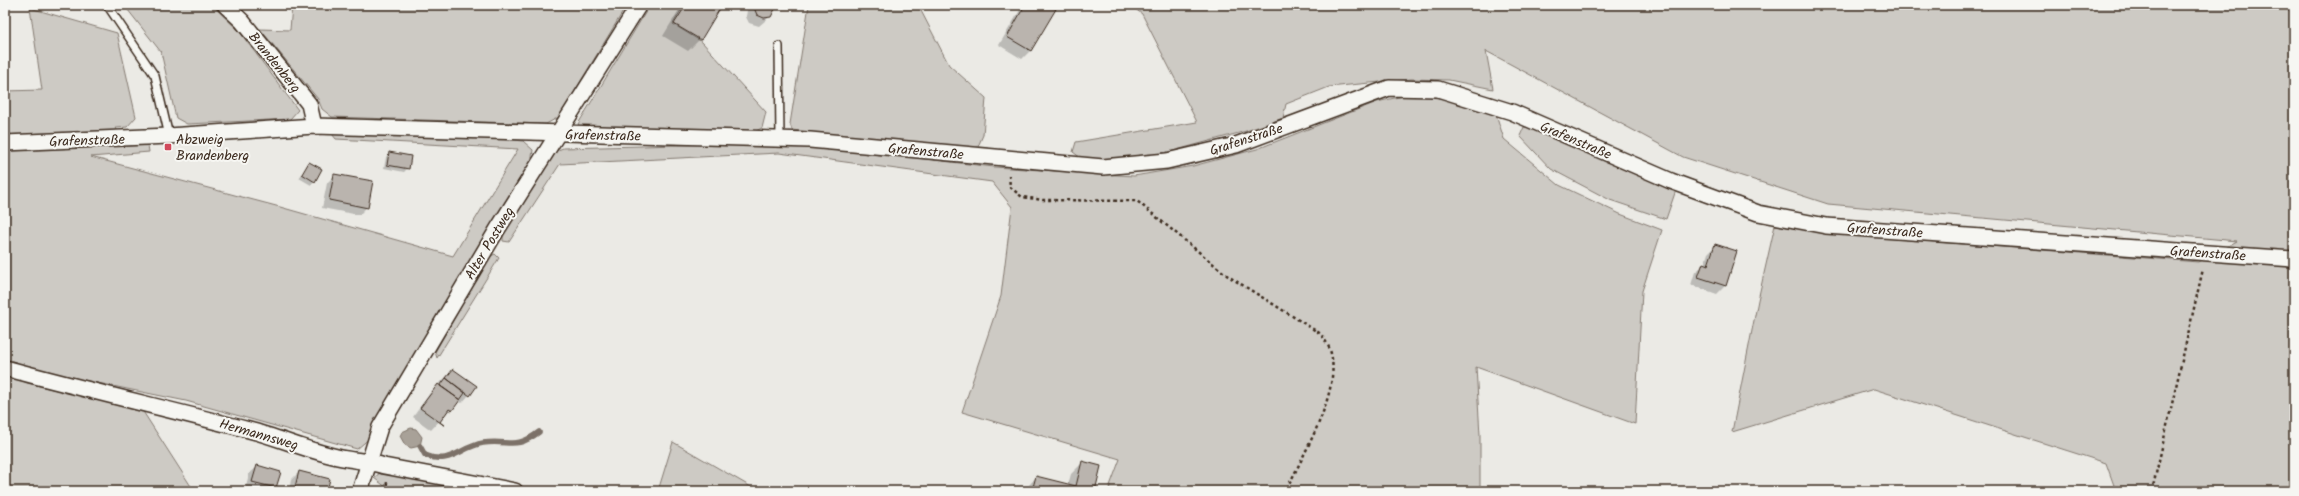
<svg xmlns="http://www.w3.org/2000/svg" width="2299" height="496" viewBox="0 0 2299 496" font-family="Kalam,sans-serif">
  <rect width="100%" height="100%" fill="#ebeae5"/>
  <filter id="ink" filterUnits="userSpaceOnUse"><feTurbulence type="fractalNoise" baseFrequency=".025" numOctaves="2"/><feDisplacementMap in="SourceGraphic" scale="8" xChannelSelector="R" yChannelSelector="G"/><feConvolveMatrix kernelMatrix="1 2 1 2 8 2 1 2 1" color-interpolation-filters="sRGB"/></filter>
  <g filter="url(#ink)">
    <path fill="#cdcac4" stroke="#847a71" d="M124 5H212L239 31 298 110 290 119 187 124 176 118 161 52Z
      M292 5H627L559 117 546 124 332 117 322 109 318 99 260 29 290 30Z
      M650 5H684L673 24 702 42 766 112 762 128 755 131H625L582 128 578 124Z
      M809 5H918L949 65 986 98 983 135 976 151 792 130 790 124Z
      M1130 5H2294V491H2116L2106 463 1874 389 1732 432 1758 300 1775 225 1832 234 2198 262 2237 241 1828 204 1683 157 1486 51 1493 89 1449 80 1411 79 1329 87 1286 104 1283 118 1246 131 1169 152 1111 161 1081 158 1073 152 1076 142 1197 122 1142 14Z
      M30 8 117 33 136 117 127 127 115 128 119 133 5 137V91L42 90Z
      M1412 94 1451 100 1495 111 1504 139 1559 185 1620 214 1662 230 1642 291 1635 424 1476 367 1480 435V491H1108L1120 459 962 412 1001 296 1012 207 992 182 779 153 560 164 509 242 503 241V231L551 153 563 148 758 143 848 150 994 167 1134 176 1193 166 1257 149 1377 102Z
      M1524 127 1536 128 1676 190 1666 219 1610 200 1551 169 1520 136Z
      M333 131 489 137 523 141 533 150 531 163 371 437 357 449 186 401 5 364V151L148 145 149 152 91 157 280 207 453 256 518 149 336 139 332 134Z
      M495 254 499 258 437 358 435 352 489 257Z
      M5 372 27 383 142 410 194 491H5Z
      M673 442 758 491H658Z
      M381 472 477 491H391L374 478Z"/>
    <path fill="#a8a198" stroke="#7c7167" d="M411 428 416 429 422 437 420 446 411 448 405 445 400 436 402 432Z"/>
    <path fill="#0003" d="M682 5H720L700 39 688 51 663 36Z
      M752 5H775V7L773 14 759 26 749 23 746 17 747 10Z
      M1023 5H1047L1054 9 1030 51 1022 59 999 45Z
      M389 153 408 168 404 172 384 168 386 157Z
      M309 164 314 181 311 185 299 178Z
      M335 175 367 207 359 215 322 208 327 183Z
      M1716 245 1725 286 1717 294 1691 285 1695 272 1704 265 1708 253Z
      M453 370 469 395 462 403 458 401 431 430 413 417 430 393Z
      M1083 462 1093 491H1016L1018 489 1024 491 1036 477 1068 485 1071 474Z
      M257 467 276 488 272 491 245 490 249 474Z
      M299 472 326 491H289L291 480Z"/>
    <g fill="none" stroke-linecap="round" stroke-linejoin="round">
      <path stroke="#7c7167" stroke-width="5.5" d="M420 446 425 455C450 466 460 447 483 443 509 439 514 451 539 432"/>
    </g>
    <path fill="#bab4ae" stroke="#3b2a1e" d="M686 5H722L701 40 674 24Z
      M753 5H776V7L771 17 764 18 757 15Z
      M1025 5H1049L1056 9 1031 51 1007 37Z
      M389 152 411 156 409 169 387 165Z
      M309 162 322 169 315 182 302 174Z
      M334 174 373 181 368 208 329 200Z
      M1715 244 1737 251 1726 286 1698 277 1703 263 1708 265Z
      M453 369 477 386 470 396 446 378Z
      M446 378 465 393 460 400 440 386Z
      M438 384 460 400 452 411 449 409 440 422 445 426 420 408Z
      M1082 461 1101 466 1095 491H1032L1036 476 1076 486Z
      M257 465 281 472 276 488 252 482Z
      M299 471 330 479 327 491H294Z"/>
    <g fill="none" stroke-linecap="round" stroke-linejoin="round">
      <g stroke="#3b2a1e" stroke-width="10">
        <path id="service" d="M107 5 155 76 169 136
          M779 46 780 140"/>
      </g>
      <g stroke="#3b2a1e" stroke-width="18">
        <path id="minor" d="M225 5 242 21 309 104 314 126
          M5 143 169 136 314 126 810 140 1103 167 1167 161 1236 145 1389 88 1438 89 1512 112 1671 181 1758 213 1826 226 2294 259
          M5 368C86 390 168 409 249 430 280 438 311 452 342 458 357 461 370 461 384 466L515 491
          M360 491 380 427 497 230 639 5"/>
      </g>
      <path stroke="#3b2a1e" stroke-width="2.5" stroke-dasharray="3 3" stroke-linecap="butt" d="M1009 175 1010 187 1022 197 1043 200 1137 201 1228 276 1321 334C1324 339 1328 344 1330 350 1343 390 1303 454 1286 491
        M386 491 387 482
        M2152 491 2203 269"/>
      <use href="#service" stroke="#f6f6f2" stroke-width="7"/>
      <use href="#minor" stroke="#f6f6f2" stroke-width="15"/>
    </g>
  </g>
  <rect fill="#d1495b" stroke="#f6f6f2" stroke-width="1.5" x="164" y="143" width="8" height="8" rx="2"/>
  <g text-anchor="middle" stroke-width="4" stroke-linejoin="round" paint-order="stroke">
    <g font-size="14" fill="#3b2a1e" stroke="#f6f6f2">
      <text transform="translate(275 62) rotate(51)" y="5">Brandenberg</text>
      <text transform="translate(603 135) rotate(1)" y="5">Grafenstraße</text>
      <text transform="translate(1246 139) rotate(-18)" y="5">Grafenstraße</text>
      <text transform="translate(87 140) rotate(-2)" y="5">Grafenstraße</text>
      <text transform="translate(1576 140) rotate(23)" y="5">Grafenstraße</text>
      <text transform="translate(926 151) rotate(5)" y="5">Grafenstraße</text>
      <text transform="translate(1885 230) rotate(4)" y="5">Grafenstraße</text>
      <text transform="translate(489 243) rotate(-59)" y="5">Alter Postweg</text>
      <text transform="translate(2208 253) rotate(4)" y="5">Grafenstraße</text>
      <text transform="translate(259 434) rotate(16)" y="5">Hermannsweg</text>
    </g>
    <g font-size="14" fill="#3b2a1e" stroke="#f6f6f2" text-anchor="start">
      <text x="176" y="144">Abzweig<tspan x="176" dy="16">Brandenberg</tspan></text>
    </g>
  </g>
  <rect width="2299" height="496" fill="none" stroke="#f6f6f2" stroke-width="20"/>
  <rect x="10" y="10" width="2279" height="476" fill="none" stroke="#3b2a1e" stroke-width="1.5" filter="url(#ink)"/>
</svg>
